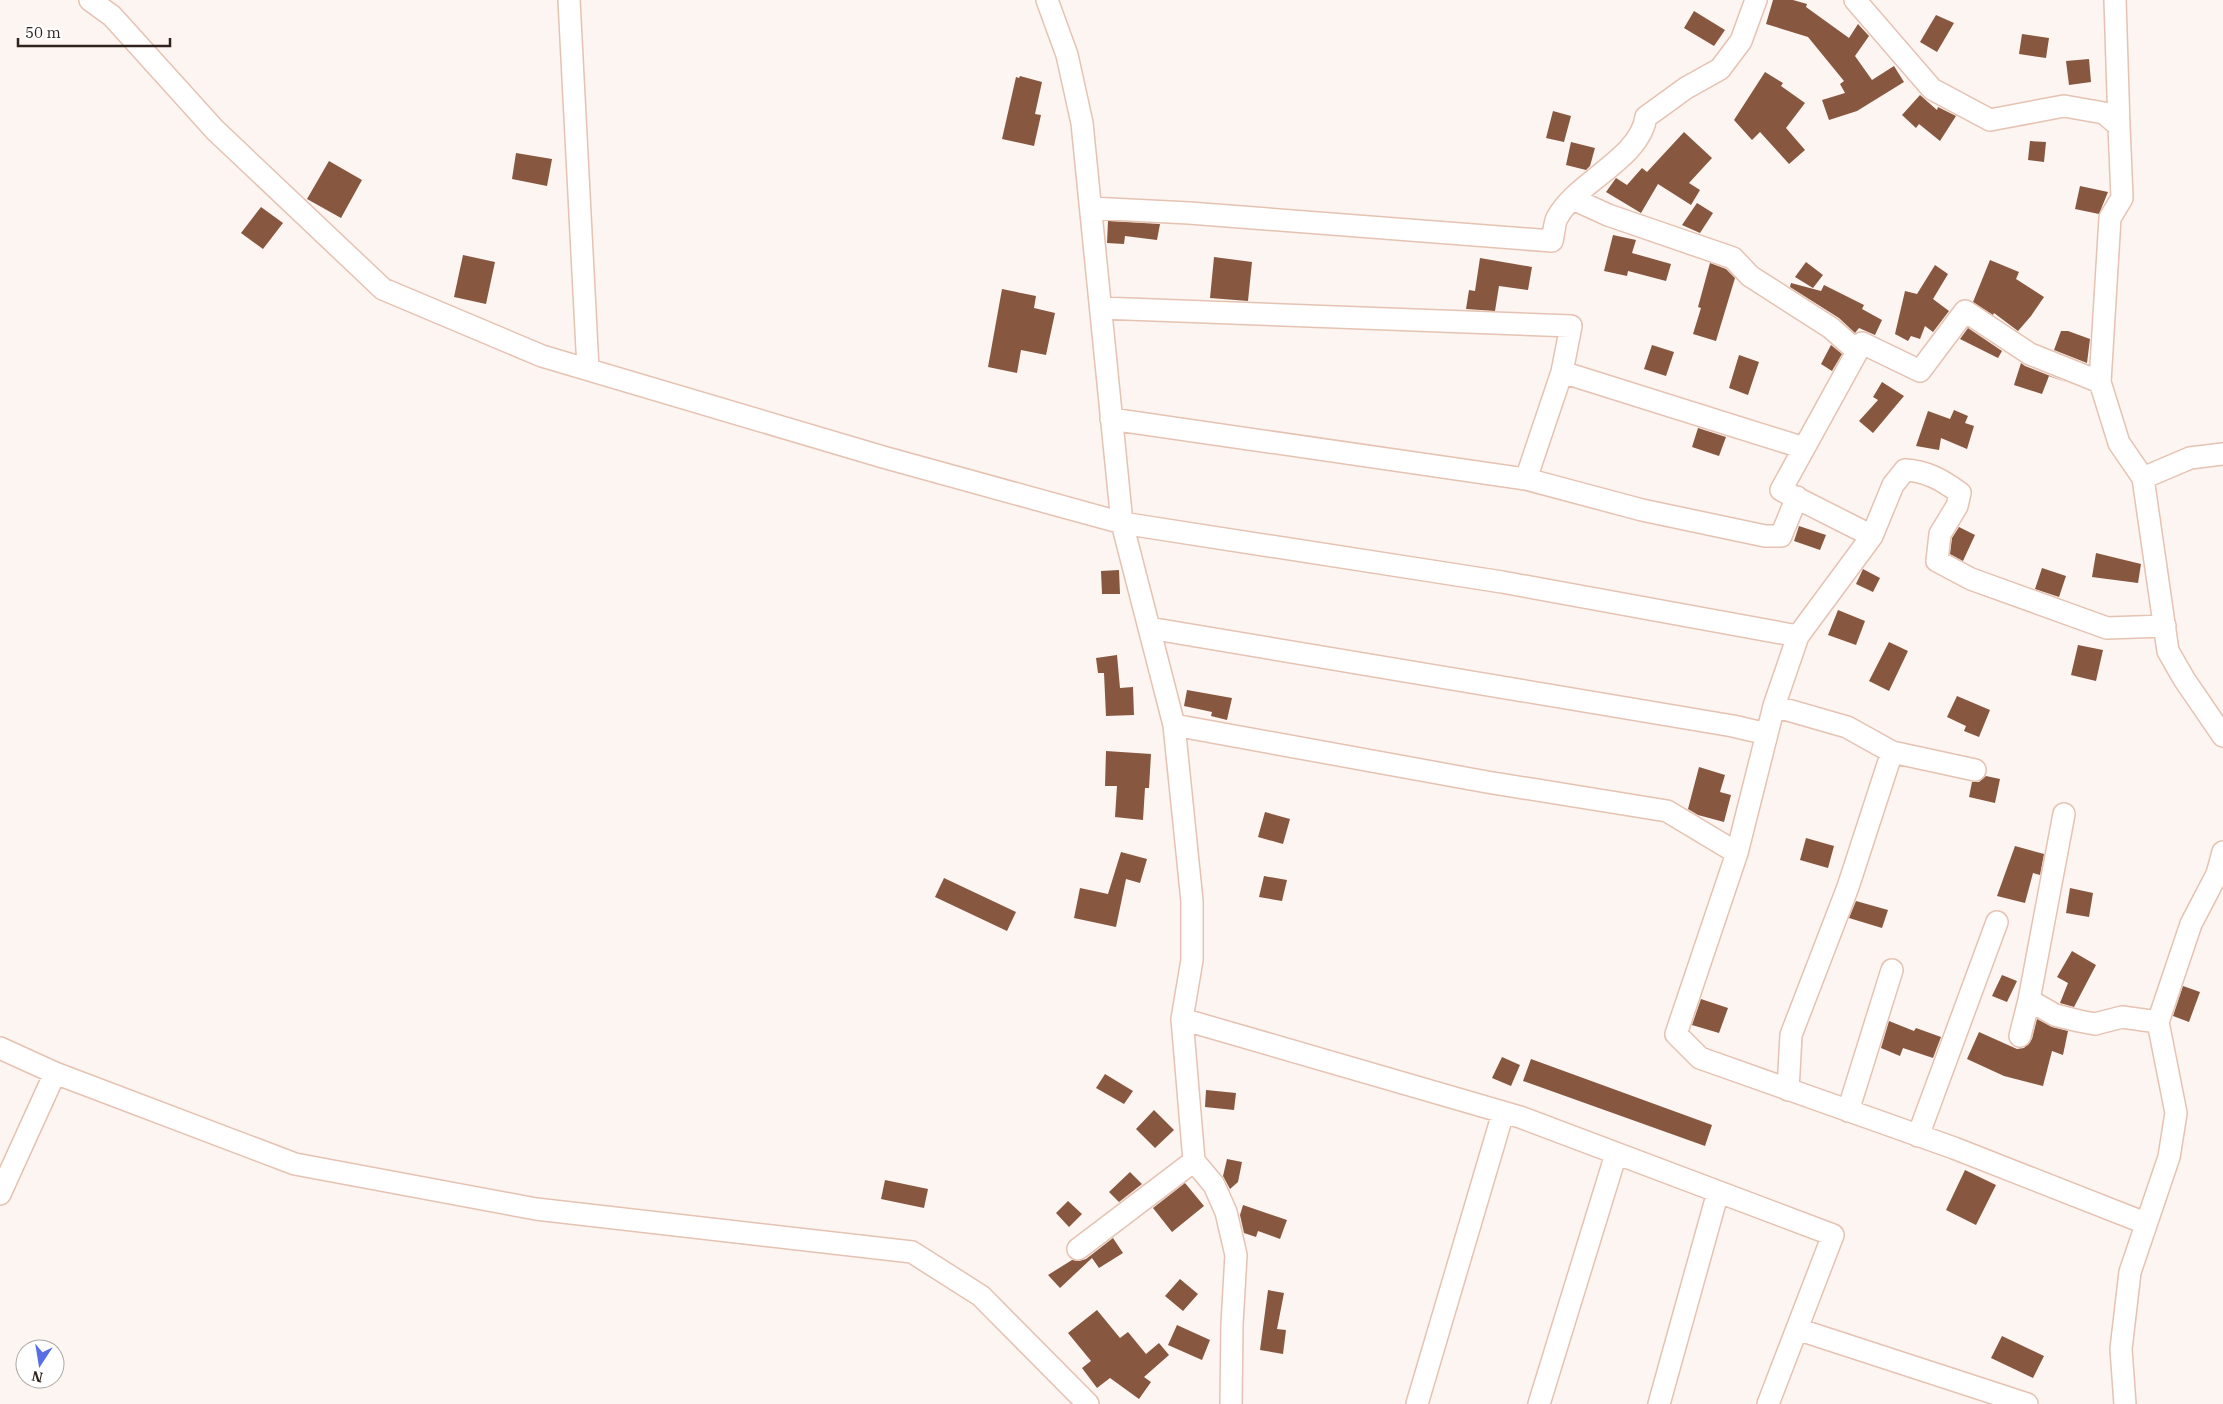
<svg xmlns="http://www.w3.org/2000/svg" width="2223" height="1404" viewBox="0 0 2223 1404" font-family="'IBM Plex Serif',serif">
  <rect width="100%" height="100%" fill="#fcf5f1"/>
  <path fill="#875740" d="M1773 0H1793L1807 4 1806 7 1849 38 1858 24 1869 36 1855 56 1872 80 1894 66 1904 82 1857 111 1829 120 1822 100 1845 93 1840 84 1844 81 1808 37 1766 24Z
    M1694 11 1725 30 1714 46 1684 28Z
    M1936 15 1954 23 1937 52 1920 42Z
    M2022 34 2049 38 2046 58 2019 54Z
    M2089 59 2091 82 2069 85 2066 61Z
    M1765 72 1783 83 1781 86 1805 103 1786 128 1805 150 1789 164 1760 132 1752 140 1734 120Z
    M1020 76 1042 82 1035 114 1041 115 1034 146 1002 139 1016 77 1019 78Z
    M1920 95 1937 110 1938 107 1956 116 1940 141 1919 124 1916 128 1902 115Z
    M1553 111 1571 116 1564 142 1546 138Z
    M1684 132 1712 158 1689 183 1700 190 1691 205 1658 184 1641 213 1606 192 1616 178 1627 185 1642 168 1647 172Z
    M2030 141 2046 142 2044 162 2028 160Z
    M1571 142 1595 148 1590 166 1586 170 1566 165Z
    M516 153 552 159 547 186 512 179Z
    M329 161 362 180 341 218 307 199Z
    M2080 186 2108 192 2099 214 2075 209Z
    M1697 203 1713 213 1700 233 1682 225Z
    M261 207 283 223 263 249 241 233Z
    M1108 221 1160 224 1157 240 1125 236 1124 244 1107 243Z
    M1613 235 1636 240 1632 253 1671 264 1666 281 1628 271 1627 276 1604 271Z
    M463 255 495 262 486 304 454 297Z
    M1214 257 1252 262 1248 301 1210 298Z
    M1480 258 1532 267 1528 290 1499 286 1495 311 1466 309 1469 290 1475 291Z
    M1990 260 2019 272 2016 279 2044 297 2031 316 2018 331 1994 313 1993 315 1973 302Z
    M1806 262 1823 275 1813 288 1795 277Z
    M1710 263 1726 269 1735 278 1716 341 1693 334 1701 308 1698 307Z
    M1935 265 1948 274 1933 299 1949 311 1933 332 1925 326 1920 339 1911 336 1908 341 1895 334 1905 291 1917 294Z
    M1791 283 1821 291 1824 285 1864 305 1862 309 1882 320 1875 335 1859 328 1855 333 1839 318 1790 287Z
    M1002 289 1036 296 1034 308 1055 313 1046 355 1021 350 1017 373 988 367Z
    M1968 328 2002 351 1998 358 1960 339Z
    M2061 331H2068L2090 339 2087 363 2054 350Z
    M1652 345 1674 352 1666 376 1644 369Z
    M1831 345 1842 354 1832 371 1821 364Z
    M1739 355 1759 362 1748 395 1729 388Z
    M2021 363 2025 366 2068 383 2049 376 2042 394 2014 385Z
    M1882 382 1904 396 1873 433 1859 421 1878 400 1873 397Z
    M1954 410 1968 416 1965 423 1974 426 1967 449 1941 438 1939 450 1916 446 1928 411 1950 419Z
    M1698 428 1726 437 1719 456 1692 447Z
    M1799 526 1826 535 1820 550 1794 541Z
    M1959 527 1975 535 1963 561 1950 554 1952 538Z
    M2096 553 2141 564 2138 583 2092 577Z
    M2042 568 2066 576 2059 597 2035 589Z
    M1863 569 1880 578 1873 592 1856 584Z
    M1119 570 1120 594H1102L1101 571Z
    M1838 610 1865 621 1856 645 1828 635Z
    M1889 642 1908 651 1889 691 1869 681Z
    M2078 645 2103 650 2096 681 2071 675Z
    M1117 655 1120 688 1133 687 1134 715 1106 716 1104 673H1098L1096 658Z
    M1187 690 1232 698 1227 720 1211 716 1212 712 1184 706Z
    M1957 696 1990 710 1979 737 1964 731 1966 726 1947 717Z
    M1106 751 1151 754 1149 788H1145L1143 820 1115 817 1117 786H1105Z
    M1699 767 1725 775 1720 792 1731 795 1724 822 1698 815 1688 809Z
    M1986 776 2000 779 1995 803 1969 797 1972 782H1979Z
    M1265 812 1290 819 1283 844 1258 837Z
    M1806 838 1834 846 1828 868 1800 860Z
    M2015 846 2044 854 2040 875 2033 873 2025 903 1997 896Z
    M1121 852 1147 859 1140 883 1126 879 1116 927 1074 918 1080 888 1108 894Z
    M1264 876 1287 880 1282 901 1259 897Z
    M944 878 1016 912 1007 931 935 897Z
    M2070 888 2093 893 2089 917 2066 913Z
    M1856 901 1888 910 1882 928 1849 918Z
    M2072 951 2096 965 2074 1007 2060 1003 2068 983 2057 977Z
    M2002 975 2017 981 2007 1002 1992 996Z
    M2183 986 2200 992 2189 1022 2173 1016Z
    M1701 999 1728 1008 1719 1033 1692 1025Z
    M2037 1019 2052 1027 2068 1031 2063 1055 2052 1051 2043 1086 2004 1076 1967 1059 1979 1032 2017 1049 2024 1048 2032 1039Z
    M1889 1021 1914 1031 1916 1028 1941 1037 1933 1058 1903 1048 1900 1056 1881 1048Z
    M1502 1057 1520 1065 1511 1086 1492 1078Z
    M1531 1059 1712 1125 1705 1146 1523 1081Z
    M1105 1074 1133 1091 1124 1104 1096 1088Z
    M1206 1090 1236 1093 1234 1110 1205 1107Z
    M1154 1110 1174 1130 1155 1148 1136 1129Z
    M1227 1159 1242 1162 1238 1182 1230 1189 1223 1176Z
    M1965 1170 1996 1185 1976 1225 1946 1210Z
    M1130 1172 1142 1184 1119 1202 1109 1192Z
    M885 1180 928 1189 924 1208 881 1199Z
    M1185 1183 1204 1206 1172 1232 1153 1208Z
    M1068 1201 1082 1214 1069 1227 1056 1213Z
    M1243 1205 1287 1220 1280 1239 1258 1231 1256 1237 1244 1233 1240 1215Z
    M1113 1238 1123 1253 1099 1268 1092 1258 1060 1288 1048 1275 1072 1260 1079 1261 1086 1259Z
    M1180 1279 1198 1294 1183 1311 1165 1296Z
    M1268 1290 1284 1293 1277 1329 1286 1330 1283 1354 1260 1350Z
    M1097 1310 1120 1338 1128 1332 1146 1354 1159 1343 1169 1355 1144 1377 1151 1382 1139 1399 1110 1378 1097 1388 1082 1368 1091 1361 1068 1333Z
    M1177 1325 1210 1340 1202 1360 1168 1345Z
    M2002 1336 2044 1356 2033 1378 1991 1358Z"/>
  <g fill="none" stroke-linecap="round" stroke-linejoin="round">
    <g stroke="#e5c2b2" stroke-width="24">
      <path id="minor" d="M90 0 112 16 215 130 383 289 542 356 883 457 1122 523 1502 582 1798 636
        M569 0 588 369
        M1047 0 1067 55 1082 123 1122 523 1174 725 1192 901V960L1182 1019 1194 1161 1214 1185 1226 1212 1236 1255 1232 1324 1231 1404
        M1855 0 1932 89 1990 120 2064 106 2104 113 2119 126 2122 198 2110 218 2100 382 2119 443 2143 478 2190 458 2223 454
        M2115 0 2119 126
        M1573 199 1608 215 1733 258 1750 276 1831 328 1857 351
        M1091 208 1189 213 1552 241C1554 234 1554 224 1557 218 1577 181 1640 159 1646 117L1686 88 1720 69 1741 41 1756 0
        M1101 308 1571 326 1562 372 1526 479
        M1562 372 1804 448
        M1111 419 1526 479 1642 510 1765 536H1781L1797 497
        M2143 478 2168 651 2184 679 2223 736
        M1872 536 1781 490 1862 343 1920 371 1965 311 2030 354 2100 382
        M1149 628 1733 726 1767 734
        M1774 706 1847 727 1892 752
        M1174 725 1487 782 1667 811 1737 853
        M2029 1000 2064 814
        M1182 1019 1520 1117 1833 1235 1768 1404
        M2020 1036 2029 1000 2055 1015 2079 1021 2095 1024 2122 1017 2158 1022
        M0 1048 55 1073 295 1164 536 1209 912 1252 981 1296 1088 1404
        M1788 1090 1791 1035 1848 887 1892 752 1975 770
        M1848 1111 1892 970
        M1918 1136 1997 922
        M0 1194 55 1073
        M2145 1223 1954 1148 1700 1058 1676 1034 1737 853 1774 706 1798 636 1872 536 1893 485 1905 470C1927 471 1942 480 1960 493L1957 506 1940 534 1937 561 1971 579 2107 628 2165 626
        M1078 1249 1194 1161
        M1797 1329 2027 1404
        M1417 1404 1503 1113
        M1539 1404 1616 1154
        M1659 1404 1718 1192
        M2125 1404 2121 1349 2130 1272 2169 1157 2176 1113 2158 1022 2191 924 2217 874 2223 852"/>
    </g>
    <use href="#minor" stroke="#fff" stroke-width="21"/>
  </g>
  <g transform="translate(40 1364) rotate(192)"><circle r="24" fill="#ffffff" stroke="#aca7a5"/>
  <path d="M0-4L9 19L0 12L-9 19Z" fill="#586ee5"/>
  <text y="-8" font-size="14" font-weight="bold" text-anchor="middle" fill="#30231d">N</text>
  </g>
  <path d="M18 38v8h152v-8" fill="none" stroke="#30231d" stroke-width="2.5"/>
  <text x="25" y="38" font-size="15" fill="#30231d" stroke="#ffffff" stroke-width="4" paint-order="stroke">50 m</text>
</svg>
